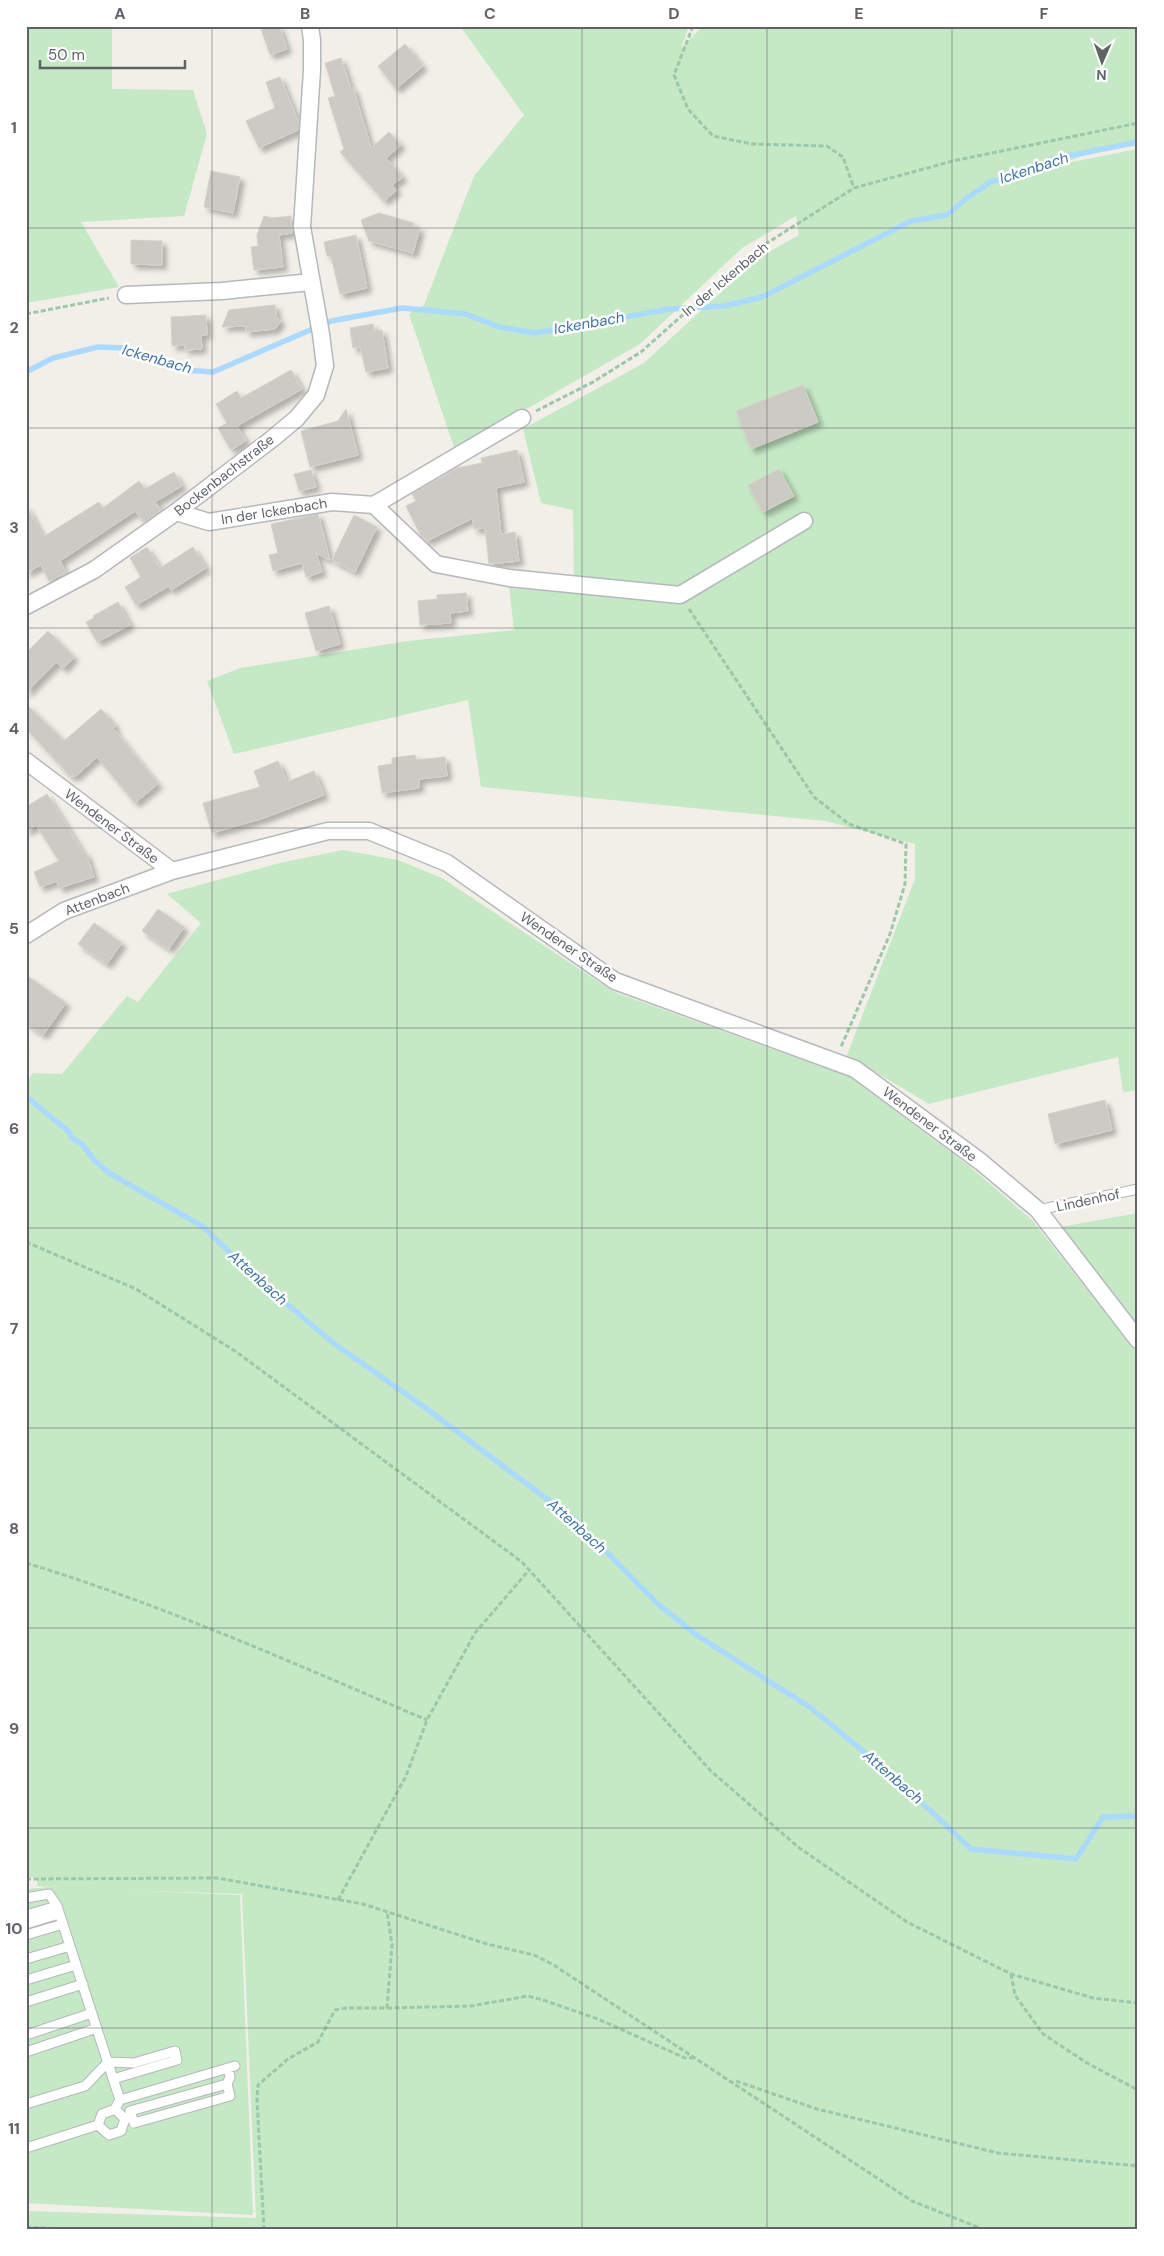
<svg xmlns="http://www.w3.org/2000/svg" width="1164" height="2256" viewBox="0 0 1164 2256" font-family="'DM Sans',sans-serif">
  <defs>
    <filter id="shadow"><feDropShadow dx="4.5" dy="4.5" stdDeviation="2.5" flood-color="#0004"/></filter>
  </defs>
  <rect width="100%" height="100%" fill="#f1efe8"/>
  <path fill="#c5e8c5" d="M26 26H43L44 29 58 26H112V89L193 90 207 134 184 216 81 222 119 287 26 303Z
    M460 26H689L681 48 703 26H1138V146L1099 150 1057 165 1138 149V1090L1123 1092 1118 1057 929 1104 847 1055 915 879V844L825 821 481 787 468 700 234 754 207 681 240 668 408 641 514 630 509 586 574 578 573 510 541 503 523 429 644 363 758 258 799 235 796 216 742 248 640 344 455 450 409 314 424 305 474 176 524 115Z
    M343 850 398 860 442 878 614 992 850 1077 969 1166 1032 1220 1138 1354V2230H26V2211L256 2218 242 1894 122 1890 240 1895 253 2215 26 2203V1889L51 1887 37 1886V1877H26V1084L33 1073 62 1074 127 996 138 1002 201 923 167 894 280 863Z
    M1138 1213V1326L1060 1227Z"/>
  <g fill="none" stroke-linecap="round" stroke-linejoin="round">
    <path stroke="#aadaff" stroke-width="5.5" d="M26 372 53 358 98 347 127 348 184 370 213 372 331 321 402 308 466 314 499 327 535 333 670 309 724 306 762 297 911 221 947 215 967 198 992 181 1027 174 1053 159 1138 142
      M26 1096 69 1132 73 1139 82 1144 94 1160 109 1173 202 1226 264 1285 336 1345 423 1406 575 1520 659 1605 698 1636 811 1708 898 1780 971 1849 1076 1859 1103 1817 1138 1816"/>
  </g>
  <path fill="#cccac5" stroke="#d6d1c6" filter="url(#shadow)" d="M260 26H279L287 49 270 55Z
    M405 44 423 66 396 89 378 66Z
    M341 58 351 89 353 87 371 148 389 132 401 145 386 158 403 177 392 185 397 190 384 201 340 152 344 149 328 98 335 96 325 63Z
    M280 77 299 123 298 130 259 148 246 121 275 108 266 82Z
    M211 171 240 177 233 213 204 207Z
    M379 213 414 223 413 227 420 228 413 253 369 241 361 220Z
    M264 216 272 218 291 216 292 233 279 235 283 267 254 270 251 247 258 246 257 235Z
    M356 235 367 288 340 294 331 256H327L324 242Z
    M131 240 162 241V265L131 264Z
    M275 305 276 316 281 321 275 329 246 332V326L222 327 229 310Z
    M206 315 207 335H201L202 349 185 350V345L172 346 171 317Z
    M373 324 374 331 382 330 388 368 366 372 360 347 353 348 350 328Z
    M291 370 302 389 237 426 246 441 231 450 218 428 227 423 216 404 237 391 241 398Z
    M803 385 818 422 751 449 736 411Z
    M346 409 358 455 310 467 301 431 338 421Z
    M517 450 524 482 496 488 501 534 515 532 519 561 489 564 485 528 474 529 473 518 427 541 421 536 406 506 416 501 412 494 457 468 482 463 481 458Z
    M779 469 794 496 763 512 748 485Z
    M311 470 316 487 299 491 294 474Z
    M174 472 182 486 155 502 161 510 144 522 135 511 60 561 66 573 49 581 41 565 26 573V505L43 537 99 502 103 508 139 481 145 489Z
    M318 514 330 560 316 553 322 572 306 577 302 563 273 571 269 555 278 553 271 524Z
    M354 515 377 527 355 572 332 560Z
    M147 547 160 568 193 547 206 568 171 590 169 586 136 605 125 587 141 577 130 558Z
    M466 593 468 611 450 613 451 623 420 625 418 601 437 599V595Z
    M118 602 130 625 97 642 86 622 94 618 93 616Z
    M329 606 340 644 316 651 305 613Z
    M48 631 74 657 63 669 57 662 26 693V653Z
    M26 704 64 741 101 709 116 726 113 728 158 784 135 803 97 757 76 776H70L26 728Z
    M415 755 416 760 445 757 447 776 419 779V788L382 793 378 766 392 764V758Z
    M278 761 287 782 314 771 324 795 264 818 212 833 203 803 260 787 254 771Z
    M47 794 84 854 86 853 94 877 59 888 57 881 40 887 34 872 59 861 36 825 26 832V807Z
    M158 909 184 927 169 949 142 931Z
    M94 923 122 943 107 964 78 944Z
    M26 975 66 1003 43 1035 26 1023Z
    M1105 1100 1112 1130 1055 1144 1048 1114Z"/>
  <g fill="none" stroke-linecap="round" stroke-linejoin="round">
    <g stroke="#b5b8bc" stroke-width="11">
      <path id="service" d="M1038 1210 1138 1189
        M26 1898 49 1894 57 1906
        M26 1915 57 1906 120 2100 115 2109 102 2114 98 2125 26 2148
        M26 1924 59 1914
        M26 1935 63 1924
        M26 1959 70 1946
        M26 1980 76 1965
        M26 2002 83 1984
        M26 2035 92 2013
        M26 2052 97 2028
        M227 2084 130 2111 134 2123 230 2096 227 2084 230 2077 228 2068
        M120 2100 235 2066
        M26 2104 85 2086 108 2062 134 2063 175 2051 177 2060 113 2079
        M98 2125 109 2135 121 2131 125 2119 115 2109"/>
    </g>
    <g stroke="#b5b8bc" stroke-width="19">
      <path id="minor" d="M126 295 222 291 311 282
        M374 505 522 418
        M176 512 209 522 332 502 374 505 436 564 509 578 680 595 804 521
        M26 606 94 570 176 512 272 439 297 418 316 395 325 366 321 334 302 227 312 70V40L310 26
        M26 761 172 871
        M26 935 64 911 172 871 328 831H369L447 863 615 981 855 1069 981 1162 1038 1210 1138 1340"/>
    </g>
    <path stroke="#9cc7a9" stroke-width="3" stroke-dasharray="5 2.5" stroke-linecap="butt" d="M693 26 674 75 688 109 713 136 752 144 827 146 843 157 854 188
      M26 314 109 298
      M536 411 593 382 641 352 756 250 854 188 953 161 1138 123
      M689 609 814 797 849 824 906 844 905 884 890 934 841 1047
      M26 1055 29 1056
      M26 1242 136 1289 235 1351 522 1562 711 1771 798 1847 907 1922 1011 1974 1093 1998 1138 2003
      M26 1563C164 1605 295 1664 427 1720
      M26 1879 217 1878 363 1904 487 1944 534 1955 552 1964 912 2201 985 2230
      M338 1900 406 1776 427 1720 475 1633 529 1570
      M1011 1974 1015 1995 1043 2034 1087 2063 1138 2090
      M387 2008 471 2006 528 1996 543 2000 598 2019 685 2058H693
      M736 2081 817 2109 998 2153 1138 2166
      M26 2227 78 2230
      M264 2230 257 2099 258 2085 288 2059 318 2042 335 2010 347 2008H387L392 1945 387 1911"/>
    <use href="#service" stroke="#fff" stroke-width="9"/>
    <use href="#minor" stroke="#fff" stroke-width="16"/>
  </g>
  <path fill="none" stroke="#5f6368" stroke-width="1" stroke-opacity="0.55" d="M212 26V2230M397 26V2230M582 26V2230M767 26V2230M952 26V2230M26 228H1138M26 428H1138M26 628H1138M26 828H1138M26 1028H1138M26 1228H1138M26 1428H1138M26 1628H1138M26 1828H1138M26 2028H1138"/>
  <g text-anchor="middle" stroke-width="5" stroke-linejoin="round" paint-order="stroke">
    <g font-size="14" fill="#5f6368" stroke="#fff">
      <text transform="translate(725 279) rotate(-40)" y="5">In der Ickenbach</text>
      <text transform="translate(224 475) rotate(-38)" y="5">Bockenbachstraße</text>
      <text transform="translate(274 511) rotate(-9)" y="5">In der Ickenbach</text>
      <text transform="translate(112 826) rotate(37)" y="5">Wendener Straße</text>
      <text transform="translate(97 899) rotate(-21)" y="5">Attenbach</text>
      <text transform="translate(569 947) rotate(34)" y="5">Wendener Straße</text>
      <text transform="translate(930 1124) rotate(37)" y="5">Wendener Straße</text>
      <text transform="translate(1088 1200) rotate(-12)" y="5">Lindenhof</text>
    </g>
    <g font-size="15" font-style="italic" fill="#4174aa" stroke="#fff">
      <text transform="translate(1034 168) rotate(-18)" y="5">Ickenbach</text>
      <text transform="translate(589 323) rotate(-10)" y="5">Ickenbach</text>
      <text transform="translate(157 359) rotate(16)" y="5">Ickenbach</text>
      <text transform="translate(258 1278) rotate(42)" y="5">Attenbach</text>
      <text transform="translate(577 1526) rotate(42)" y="5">Attenbach</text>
      <text transform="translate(893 1777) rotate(41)" y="5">Attenbach</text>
    </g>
  </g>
  <rect width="1164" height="2256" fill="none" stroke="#ffffff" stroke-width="55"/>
  <g transform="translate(1102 62) rotate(182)" stroke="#ffffff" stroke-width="4" paint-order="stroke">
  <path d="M0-4L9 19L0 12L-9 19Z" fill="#5f6368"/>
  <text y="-8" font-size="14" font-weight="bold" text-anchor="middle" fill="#5f6368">N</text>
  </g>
  <path d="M40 60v8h145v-8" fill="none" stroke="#5f6368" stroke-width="2.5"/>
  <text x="48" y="60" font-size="15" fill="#5f6368" stroke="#ffffff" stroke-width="4" paint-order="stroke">50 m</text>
  <rect x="28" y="28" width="1108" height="2200" fill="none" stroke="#5f6368" stroke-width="2"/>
  <g font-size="16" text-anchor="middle" font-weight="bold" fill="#5f6368">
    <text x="120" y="19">A</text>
    <text x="305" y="19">B</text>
    <text x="490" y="19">C</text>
    <text x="674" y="19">D</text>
    <text x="859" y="19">E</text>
    <text x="1044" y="19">F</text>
    <text x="14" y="133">1</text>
    <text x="14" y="333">2</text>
    <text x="14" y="533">3</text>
    <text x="14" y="734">4</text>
    <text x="14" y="934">5</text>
    <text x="14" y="1134">6</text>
    <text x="14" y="1334">7</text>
    <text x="14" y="1534">8</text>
    <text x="14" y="1734">9</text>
    <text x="14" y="1934">10</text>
    <text x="14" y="2134">11</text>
  </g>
</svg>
